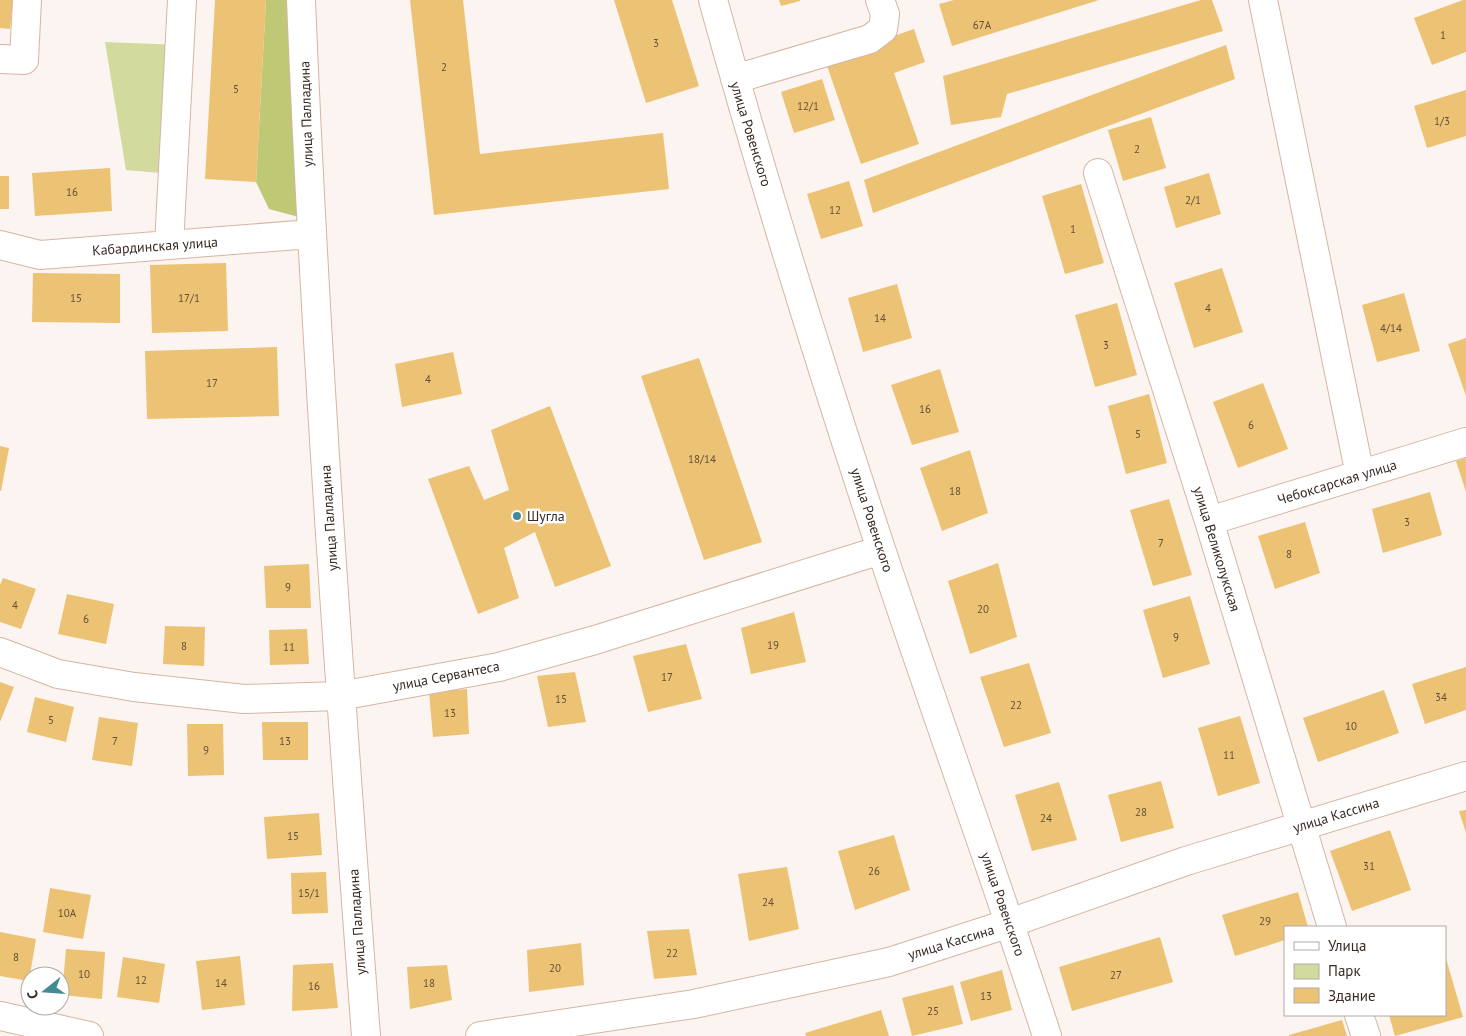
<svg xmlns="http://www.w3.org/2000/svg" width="1466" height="1036" viewBox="0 0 1466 1036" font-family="'PT Sans',sans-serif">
  <rect width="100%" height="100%" fill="#fbf4f0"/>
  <path fill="#d3da9e" d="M105 42 180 45 172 174 126 170Z"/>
  <path fill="#bfc874" d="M266 0H301L310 220 269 209 256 182Z"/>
  <path fill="#ecc274" d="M0 0H13L10 29 0 28Z
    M215 0H266L256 182 205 179Z
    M410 0H463L480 154 663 133 669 189 434 215Z
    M614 0H672L699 86 646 103Z
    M779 0H800V1L781 6Z
    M954 0H1099L952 46 939 4Z
    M1201 0H1212L1223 31 1007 94 1001 117 951 125 943 76Z
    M1463 0H1466V52L1432 65 1414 18Z
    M914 29 925 62 894 73 919 144 861 164 825 60Z
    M1226 45 1235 79 873 213 864 180Z
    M822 79 835 120 794 133 781 92Z
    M1466 90V136L1427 148 1414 106Z
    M1151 117 1166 168 1123 181 1108 130Z
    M110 168 112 211 35 216 32 173Z
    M1209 173 1221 214 1176 228 1164 187Z
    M0 176H9V209H0Z
    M849 181 863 226 821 239 807 194Z
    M1081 184 1104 263 1065 274 1042 196Z
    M226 263 228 331 152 333 150 265Z
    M1222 268 1243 332 1194 348 1174 283Z
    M33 273 120 274V323L32 322Z
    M897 284 912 338 863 352 848 298Z
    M1404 293 1420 351 1377 362 1362 305Z
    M1117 303 1137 375 1095 387 1075 315Z
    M1466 338V396L1448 344Z
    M277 347 279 416 147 419 145 351Z
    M453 352 462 394 402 407 395 364Z
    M699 358 762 542 704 560 641 376Z
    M940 369 959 432 912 445 891 385Z
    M1263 383 1288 449 1238 468 1213 402Z
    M1149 394 1167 463 1126 474 1108 406Z
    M550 406 611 566 555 587 535 532 504 548 519 598 478 614 428 479 469 466 484 500 509 490 491 430Z
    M0 446 9 448 1 491H0Z
    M970 450 988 513 942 531 920 468Z
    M1466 458V492L1456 461Z
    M1430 492 1442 535 1383 553 1372 509Z
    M1169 499 1192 575 1153 586 1130 510Z
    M1305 522 1320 573 1275 589 1258 536Z
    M998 563 1017 637 970 654 948 581Z
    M309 564 311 608H266L264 566Z
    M3 578 36 589 21 629 0 622V585Z
    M67 594 114 604 106 644 58 634Z
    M1190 596 1210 664 1163 678 1143 610Z
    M794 612 806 662 751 674 741 628Z
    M165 626 205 627 204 666 163 664Z
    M307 629 309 664 270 665 269 630Z
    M686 644 702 699 648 712 633 656Z
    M1029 663 1051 733 1004 747 980 677Z
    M1466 667V710L1425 724 1412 684Z
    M575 672 586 722 548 727 537 676Z
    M0 682 14 687 0 722Z
    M467 689 469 734 433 737 429 692Z
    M1384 690 1399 733 1318 762 1303 718Z
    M35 697 74 707 66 742 27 732Z
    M1240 716 1260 783 1218 796 1198 728Z
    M99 717 138 723 132 766 92 760Z
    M262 722H308V760H263Z
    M187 724H223L224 775 188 776Z
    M1161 781 1174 828 1121 842 1108 795Z
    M1059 782 1077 840 1032 851 1015 795Z
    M1466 810V833L1459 811Z
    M319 813 322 855 267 859 264 817Z
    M1390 830 1411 890 1352 911 1330 851Z
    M894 835 910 890 855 910 838 851Z
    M787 867 799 929 749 941 738 874Z
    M326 872 328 913 292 914 291 873Z
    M50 888 91 895 83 939 43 932Z
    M1298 892 1308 927H1285V940L1235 956 1222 915Z
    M689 929 697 975 654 979 647 931Z
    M0 932 36 939 29 981 0 976Z
    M1160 937 1173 982 1072 1011 1059 967Z
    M581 943 584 985 529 992 527 950Z
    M66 949 105 952 102 999 62 995Z
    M1445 955 1463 1017 1395 1036 1389 1015H1445Z
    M240 956 245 1005 202 1010 196 961Z
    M123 957 165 964 159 1003 117 997Z
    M333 963 338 1008 292 1011 293 965Z
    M447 965 452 1000 410 1009 407 967Z
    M1002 970 1012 1010 971 1021 960 982Z
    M953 985 963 1024 912 1036 902 998Z
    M881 1010 889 1036H806L805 1033Z
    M1342 1020 1347 1036H1289V1035Z"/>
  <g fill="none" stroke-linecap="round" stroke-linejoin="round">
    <g stroke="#d6b5a2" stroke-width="30">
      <path id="minor" d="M301 0C315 346 340 691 366 1036
        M713 0C764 184 821 368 881 549 935 712 994 873 1047 1036
        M1263 0 1360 475
        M0 59 24 60 27 0
        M735 79 870 39 883 29 885 14 880 0
        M1098 173 1209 521 1332 927
        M0 245 40 255 311 234
        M169 245 182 0
        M1209 521 1466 442
        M0 652 58 674 134 687 244 699 340 696 499 667 595 640 881 550
        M1359 1015 1366 1036
        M0 1016 89 1036
        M480 1036 694 1004 889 962 1010 923 1186 861 1466 776"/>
    </g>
    <use href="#minor" stroke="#fff" stroke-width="28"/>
  </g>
  <circle fill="#448a95" stroke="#fff" stroke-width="2" cx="517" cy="516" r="5"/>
  <g text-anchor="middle" stroke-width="5" stroke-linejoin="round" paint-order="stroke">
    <g font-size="11" fill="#645036">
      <text x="982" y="29">67А</text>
      <text x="1443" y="39">1</text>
      <text x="656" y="47">3</text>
      <text x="444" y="71">2</text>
      <text x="236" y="93">5</text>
      <text x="808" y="110">12/1</text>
      <text x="1442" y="125">1/3</text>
      <text x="1137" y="153">2</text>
      <text x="72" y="196">16</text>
      <text x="1193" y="204">2/1</text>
      <text x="835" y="214">12</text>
      <text x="1073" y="233">1</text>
      <text x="76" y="302">15</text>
      <text x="189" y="302">17/1</text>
      <text x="1208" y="312">4</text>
      <text x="880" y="322">14</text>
      <text x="1391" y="332">4/14</text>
      <text x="1106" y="349">3</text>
      <text x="428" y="383">4</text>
      <text x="212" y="387">17</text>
      <text x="925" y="413">16</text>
      <text x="1251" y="429">6</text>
      <text x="1138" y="438">5</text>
      <text x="702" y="463">18/14</text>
      <text x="955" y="495">18</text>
      <text x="1407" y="526">3</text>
      <text x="1161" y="547">7</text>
      <text x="1289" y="558">8</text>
      <text x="288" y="591">9</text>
      <text x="15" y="609">4</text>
      <text x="983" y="613">20</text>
      <text x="86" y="623">6</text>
      <text x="1176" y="641">9</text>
      <text x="773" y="649">19</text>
      <text x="184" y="650">8</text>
      <text x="289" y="651">11</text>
      <text x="667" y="681">17</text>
      <text x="1441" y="701">34</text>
      <text x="561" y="703">15</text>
      <text x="1016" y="709">22</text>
      <text x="450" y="717">13</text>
      <text x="51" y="724">5</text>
      <text x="1351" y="730">10</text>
      <text x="115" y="745">7</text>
      <text x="285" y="745">13</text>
      <text x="206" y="754">9</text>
      <text x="1229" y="759">11</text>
      <text x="1141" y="816">28</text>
      <text x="1046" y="822">24</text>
      <text x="293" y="840">15</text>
      <text x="1369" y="870">31</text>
      <text x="874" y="875">26</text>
      <text x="309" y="897">15/1</text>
      <text x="768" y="906">24</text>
      <text x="67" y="917">10А</text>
      <text x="1265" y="925">29</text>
      <text x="672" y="957">22</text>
      <text x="16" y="961">8</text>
      <text x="555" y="972">20</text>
      <text x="84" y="978">10</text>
      <text x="1116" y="979">27</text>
      <text x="141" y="984">12</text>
      <text x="221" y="987">14</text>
      <text x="429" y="987">18</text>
      <text x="314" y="990">16</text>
      <text x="986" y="1000">13</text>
      <text x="933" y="1015">25</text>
    </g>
    <g font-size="14" fill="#372a22" stroke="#fff">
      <text transform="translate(306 114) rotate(-92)" y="5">улица Палладина</text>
      <text transform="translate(751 134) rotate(73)" y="5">улица Ровенского</text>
      <text transform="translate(155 246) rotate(-4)" y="5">Кабардинская улица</text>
      <text transform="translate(1337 482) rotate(-17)" y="5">Чебоксарская улица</text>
      <text transform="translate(329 518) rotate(-94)" y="5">улица Палладина</text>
      <text transform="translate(872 520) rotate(72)" y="5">улица Ровенского</text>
      <text transform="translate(1217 549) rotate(73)" y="5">улица Великолукская</text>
      <text transform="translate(446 676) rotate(-11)" y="5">улица Сервантеса</text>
      <text transform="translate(1336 815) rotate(-17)" y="5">улица Кассина</text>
      <text transform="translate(1003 904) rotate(71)" y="5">улица Ровенского</text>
      <text transform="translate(357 922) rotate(-94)" y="5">улица Палладина</text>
      <text transform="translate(951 942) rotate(-17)" y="5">улица Кассина</text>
    </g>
    <g font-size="14" fill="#372a22" stroke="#fff" text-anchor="start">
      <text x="527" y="521">Шугла</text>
    </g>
  </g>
  <rect x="1284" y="926" width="162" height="90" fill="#ffffff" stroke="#afaaa7"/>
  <rect x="1294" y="942" width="25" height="8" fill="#ffffff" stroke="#afaaa7"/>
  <text x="1328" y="951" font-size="15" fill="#372a22">Улица</text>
  <rect x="1294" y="964" width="25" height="15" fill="#d3da9e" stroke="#afaaa7"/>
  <text x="1328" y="976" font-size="15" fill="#372a22">Парк</text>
  <rect x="1294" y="988" width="25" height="15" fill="#ecc274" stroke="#afaaa7"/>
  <text x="1328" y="1001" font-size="15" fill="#372a22">Здание</text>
  <g transform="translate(45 991) rotate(253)"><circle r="24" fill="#ffffff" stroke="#afaaa7"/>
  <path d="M0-4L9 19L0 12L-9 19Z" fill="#448a95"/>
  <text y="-8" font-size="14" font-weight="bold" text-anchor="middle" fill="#372a22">С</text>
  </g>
</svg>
